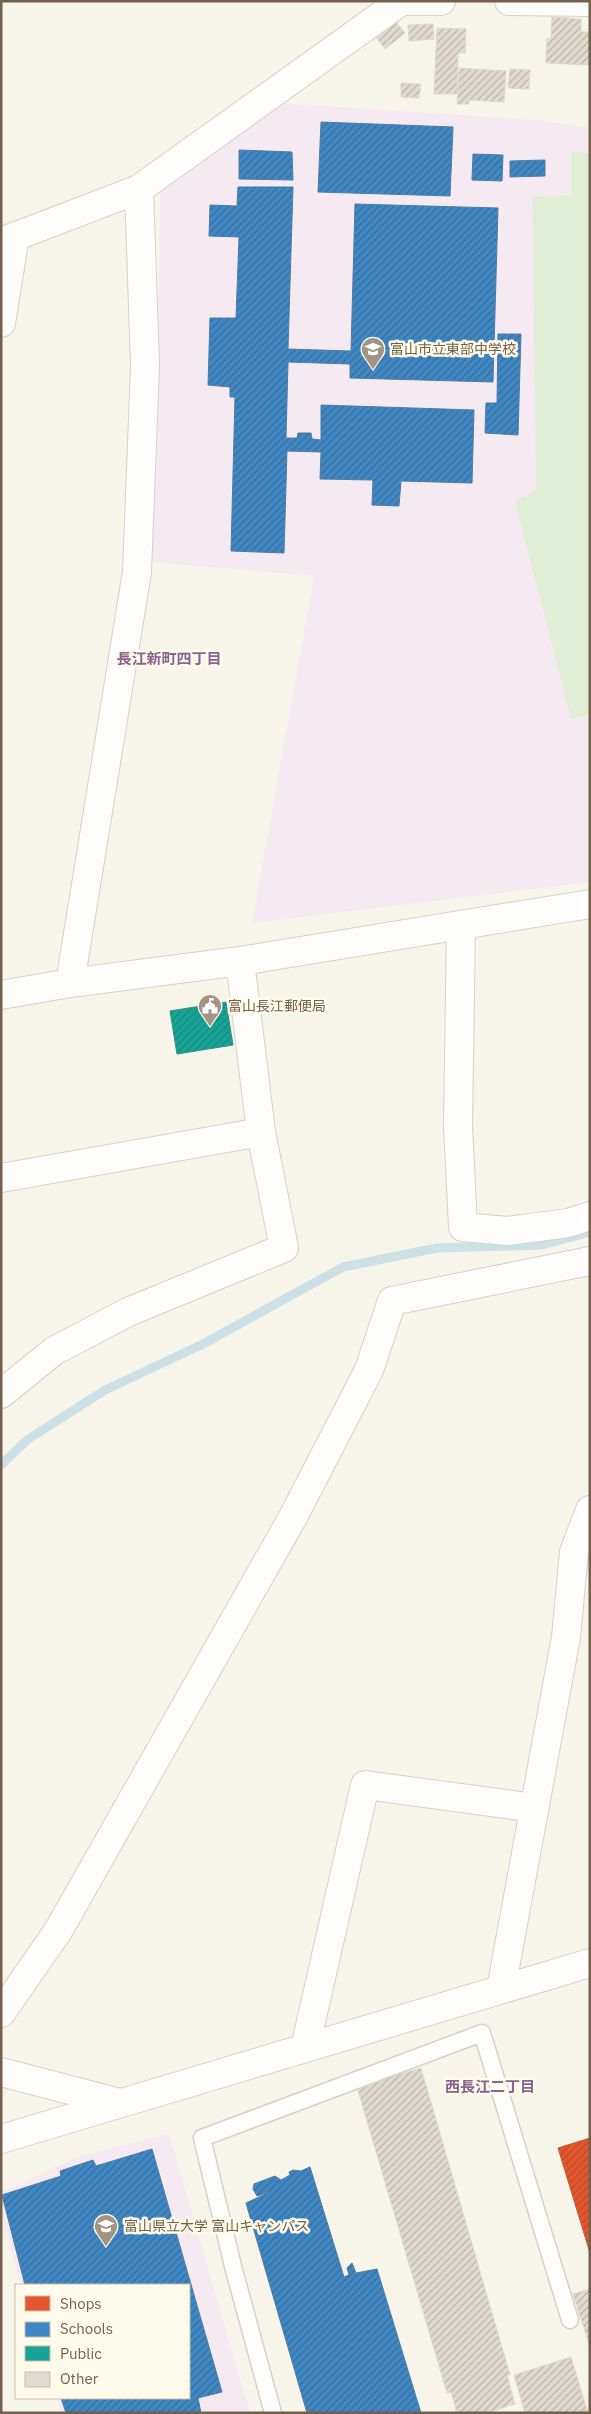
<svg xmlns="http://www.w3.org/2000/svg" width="591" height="2414" viewBox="0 0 591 2414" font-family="'IBM Plex Sans','Noto Sans JP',sans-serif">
  <defs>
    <pattern id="shops-hatch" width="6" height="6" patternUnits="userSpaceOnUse" patternTransform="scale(1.25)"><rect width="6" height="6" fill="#e4572e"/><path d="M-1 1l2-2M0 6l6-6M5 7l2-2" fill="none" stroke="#bd4b29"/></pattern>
    <pattern id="schools-hatch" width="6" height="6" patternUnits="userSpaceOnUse" patternTransform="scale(1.25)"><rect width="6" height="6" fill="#3f88c5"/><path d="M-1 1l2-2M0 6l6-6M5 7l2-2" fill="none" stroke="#386d99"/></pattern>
    <pattern id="public-hatch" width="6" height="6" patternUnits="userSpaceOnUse" patternTransform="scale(1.25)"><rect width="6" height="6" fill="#17a398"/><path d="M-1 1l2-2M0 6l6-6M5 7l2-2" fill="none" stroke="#19887e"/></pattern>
    <pattern id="building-hatch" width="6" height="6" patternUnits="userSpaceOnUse" patternTransform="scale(1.25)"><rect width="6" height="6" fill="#e1dacf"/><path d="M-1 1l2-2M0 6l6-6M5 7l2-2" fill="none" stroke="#bbb4aa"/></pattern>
  </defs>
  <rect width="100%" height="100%" fill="#f7f4ea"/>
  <path fill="#f5eaf2" d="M278 103 535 120 590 128V882L252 923 314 576 152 562 161 179Z
    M169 2134 250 2413H61L56 2398H189V2285H20L1 2209V2193L74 2158Z"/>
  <path fill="#dfeed5" d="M571 152 590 153V714L571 719 515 501 536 490 533 197 571 195Z"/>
  <path fill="url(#shops-hatch)" stroke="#c25a37" d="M590 2138V2253L558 2148Z"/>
  <path fill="url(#schools-hatch)" stroke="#4f7ca0" d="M321 122 453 127 450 196 318 192Z
    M239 150 292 152 293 180 239 179Z
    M473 154 503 155 502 181 472 180Z
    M545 160V176L510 177V161Z
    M238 187H293L288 349 351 351 355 204 498 208 493 382 350 378V364L288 362 286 438H297L298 433H311L312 439 321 440V405L474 410 472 483 401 481 399 506 372 505 373 480 320 479 321 452 287 451 284 553 231 551 235 397H230V387L208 385 210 318H236L239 237 209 236 210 205 237 206Z
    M498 334H521L518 435 485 433 486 403H497Z
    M152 2149 222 2392 198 2398 201 2413H66L61 2398H189V2285H25L2 2195 61 2176 60 2171 93 2160 96 2166Z
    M310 2167 344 2277 349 2275 347 2268 352 2263 356 2273 377 2269 421 2413H307L246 2203 272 2191 257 2196 253 2189 254 2184 275 2176 281 2180 290 2175 289 2172 293 2170 301 2171Z"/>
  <path fill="url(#public-hatch)" stroke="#338f81" d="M226 1002 233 1045 177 1054 170 1011Z"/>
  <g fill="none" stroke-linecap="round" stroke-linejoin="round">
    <path stroke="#cce0e6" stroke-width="9" d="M1 1465 27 1440 105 1390 203 1344 343 1267 437 1248 541 1245 590 1232"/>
  </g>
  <path fill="url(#building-hatch)" stroke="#e0d8cc" d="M552 17 581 19V32H590V65L546 63 547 39H551Z
    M395 21 405 33 385 49 376 37Z
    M433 24 434 39 409 41 408 25Z
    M437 28 466 29 465 53H458L457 94H434Z
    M459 68 506 71 504 102 469 100V104H457Z
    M510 69 530 70 529 89 508 88Z
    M401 83 421 84 419 98 401 97Z
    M421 2068 510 2375H507L515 2404 486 2413H457L451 2392 447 2393 357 2087Z
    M590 2289V2347L573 2294Z
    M571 2357 588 2413H525L514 2375Z"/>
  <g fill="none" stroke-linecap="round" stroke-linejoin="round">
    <g stroke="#d6d1c9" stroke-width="19">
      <path id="service" d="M273 2413 234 2270 202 2138 482 2033 570 2320"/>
    </g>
    <g stroke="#d6d1c9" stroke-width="30">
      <path id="minor" d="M398 1H441
        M509 1 590 2
        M1 242 139 189 400 2
        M1 323 15 236
        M461 925 458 1126 463 1227 507 1231 568 1223 590 1216
        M70 983 137 572 145 366 139 189
        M1 995 70 983 240 961 590 904
        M1 1178 261 1132
        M1 1394 54 1351 128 1312 284 1248 261 1132 240 961
        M501 1989 566 1637 574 1552 590 1510
        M1 2013 58 1931 293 1517 369 1370 392 1301 590 1261
        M305 2048 365 1785 534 1808
        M1 2072 120 2103
        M1 2139 590 1963"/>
    </g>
    <use href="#service" stroke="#fefdfc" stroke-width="16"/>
    <use href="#minor" stroke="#fefdfc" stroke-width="28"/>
  </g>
  <defs>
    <g id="school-pin" transform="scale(1.25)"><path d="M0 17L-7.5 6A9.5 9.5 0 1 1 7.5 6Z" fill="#a29483" stroke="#fffbeb"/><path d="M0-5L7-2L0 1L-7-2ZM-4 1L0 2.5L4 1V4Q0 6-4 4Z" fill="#fff"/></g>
    <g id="civic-pin" transform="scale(1.25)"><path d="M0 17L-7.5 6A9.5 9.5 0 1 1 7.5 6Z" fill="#a29483" stroke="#fffbeb"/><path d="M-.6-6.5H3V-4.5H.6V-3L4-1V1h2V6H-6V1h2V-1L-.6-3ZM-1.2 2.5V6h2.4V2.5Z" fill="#fff"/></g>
    <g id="university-pin" transform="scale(1.25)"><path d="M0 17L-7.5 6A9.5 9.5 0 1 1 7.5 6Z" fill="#a29483" stroke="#fffbeb"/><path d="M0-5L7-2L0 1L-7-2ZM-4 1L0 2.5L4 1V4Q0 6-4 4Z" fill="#fff"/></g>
  </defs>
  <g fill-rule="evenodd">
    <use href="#school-pin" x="373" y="349"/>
    <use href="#civic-pin" x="210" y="1006"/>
    <use href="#university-pin" x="106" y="2226"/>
  </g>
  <g text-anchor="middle" stroke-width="5" stroke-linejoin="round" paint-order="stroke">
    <g font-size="14" fill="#74614b" stroke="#fffbeb" text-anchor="start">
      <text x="390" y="354">富山市立東部中学校</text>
      <text x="228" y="1011">富山長江郵便局</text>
      <text x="124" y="2231">富山県立大学 富山キャンパス</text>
    </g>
    <g font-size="15" font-weight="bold" fill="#8a6291" stroke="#fffbeb">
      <text x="169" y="664">長江新町四丁目</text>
      <text x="490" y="2092">西長江二丁目</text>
    </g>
  </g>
  <rect width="591" height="2414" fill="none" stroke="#74614b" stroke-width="5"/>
  <rect x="15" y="2284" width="175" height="115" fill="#fffbeb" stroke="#c7bdab"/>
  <rect x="25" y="2296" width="25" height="15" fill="#e4572e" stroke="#c7bdab"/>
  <text x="60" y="2309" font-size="15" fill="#74614b">Shops</text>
  <rect x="25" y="2322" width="25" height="15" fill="#3f88c5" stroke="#c7bdab"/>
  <text x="60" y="2334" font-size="15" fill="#74614b">Schools</text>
  <rect x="25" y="2346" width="25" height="15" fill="#17a398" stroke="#c7bdab"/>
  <text x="60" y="2359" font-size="15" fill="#74614b">Public</text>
  <rect x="25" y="2372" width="25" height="15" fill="#e1dacf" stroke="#c7bdab"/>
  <text x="60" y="2384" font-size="15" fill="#74614b">Other</text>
</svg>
